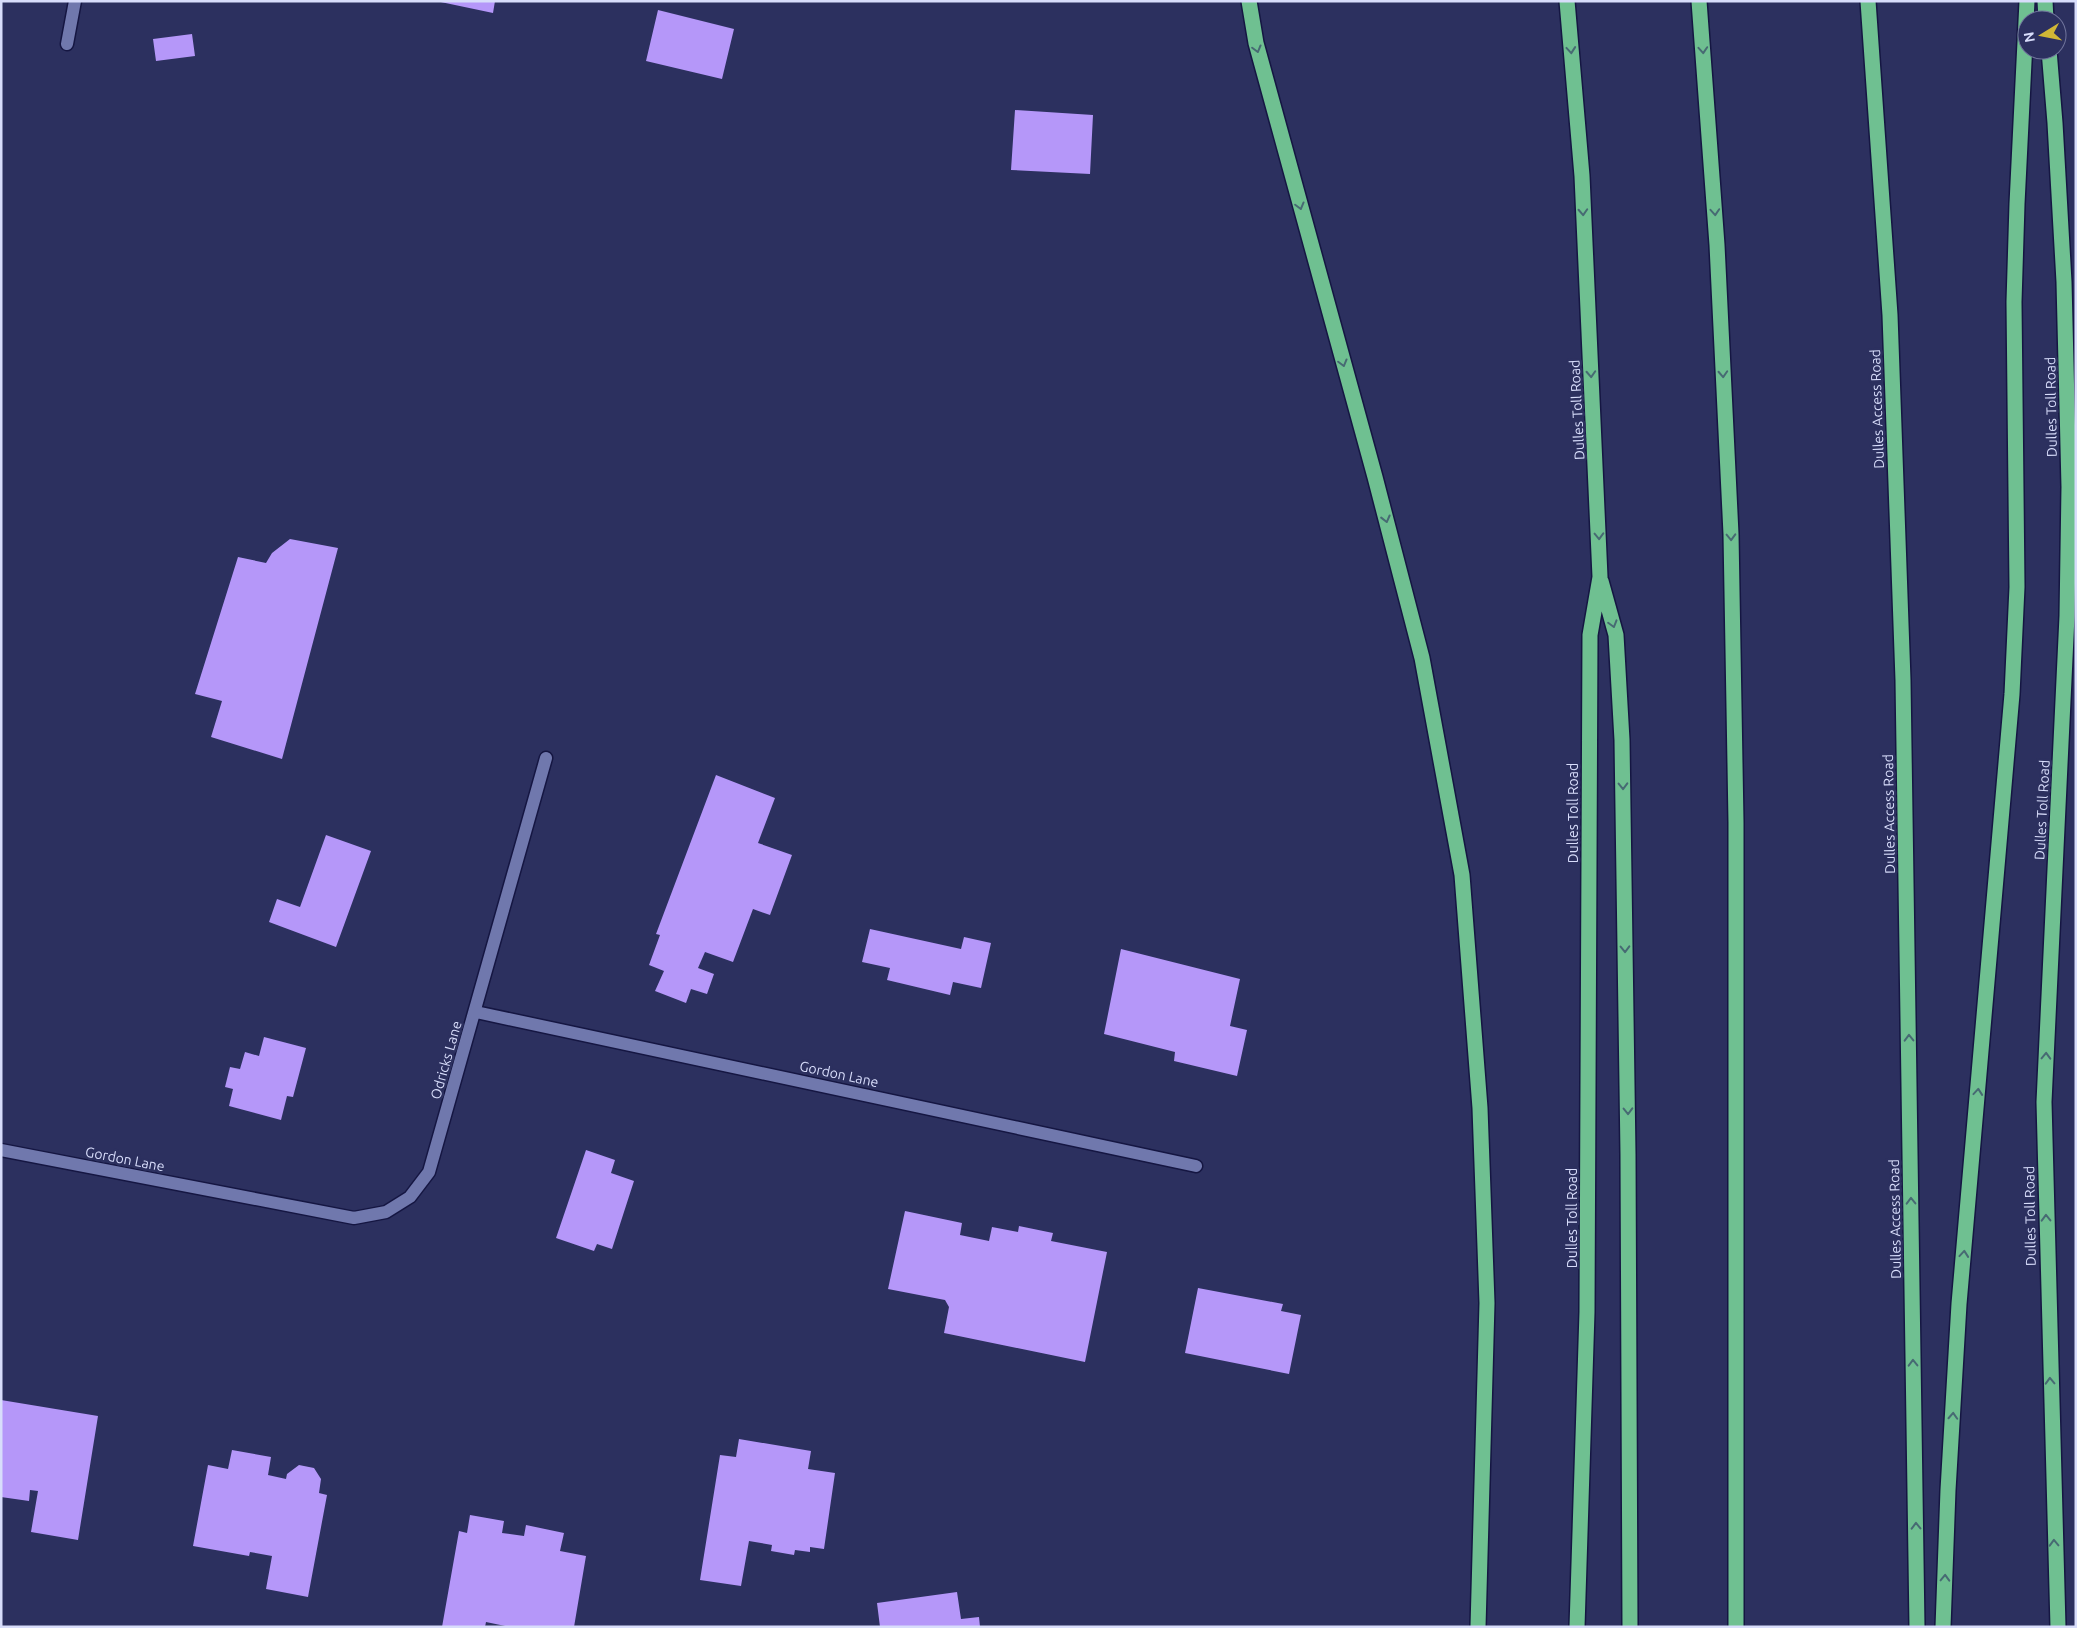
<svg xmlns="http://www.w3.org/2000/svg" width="2077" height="1628" viewBox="0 0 2077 1628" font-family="Ubuntu,sans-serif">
  <rect width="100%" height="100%" fill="#2c305f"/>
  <path fill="#b597f9" d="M436 1H495L493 13Z
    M658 10 734 29 722 79 646 61Z
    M192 34 195 56 156 61 153 39Z
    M1015 110 1093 115 1090 174 1011 170Z
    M290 539 338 548 282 759 211 737 222 701 195 694 238 557 266 563 272 553Z
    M716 775 775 798 758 843 792 855 770 915 753 909 733 962 705 952 698 968 714 974 707 994 691 989 686 1003 655 991 664 971 649 965 660 935 656 934Z
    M326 835 371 851 336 947 269 922 277 899 300 907Z
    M870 929 961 949 964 937 991 943 981 988 953 982 950 995 887 980 890 968 862 962Z
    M1121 949 1240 979 1230 1026 1247 1030 1237 1076 1174 1061 1175 1052 1104 1034Z
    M264 1037 306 1048 293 1097 287 1096 281 1120 229 1106 233 1089 225 1087 230 1067 240 1069 245 1052 259 1056Z
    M586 1150 615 1160 611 1173 634 1181 612 1249 597 1244 594 1251 556 1238Z
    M905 1211 962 1223 960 1235 989 1241 992 1227 1018 1232 1019 1226 1053 1233 1051 1241 1107 1252 1085 1362 944 1333 949 1307 945 1300 888 1289Z
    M1198 1288 1283 1304 1281 1311 1301 1315 1289 1374 1185 1353Z
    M1 1400 98 1416 78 1540 31 1532 38 1491 30 1490 29 1501 1 1497Z
    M739 1439 811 1451 808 1469 835 1473 824 1549 810 1547V1552L795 1550 794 1555 771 1551 772 1545 749 1541 741 1586 700 1580 720 1455 736 1457Z
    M232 1450 271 1457 268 1475 286 1479 287 1474 299 1465 314 1468 321 1479 319 1493 327 1495 308 1597 266 1589 272 1556 250 1552 249 1556 193 1546 208 1465 228 1469Z
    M470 1515 504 1521 502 1533 524 1536 526 1525 564 1533 560 1551 586 1556 574 1627H510L486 1622 485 1627H442L459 1531 467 1533Z
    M957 1592 961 1619 979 1617 980 1627H880L877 1603Z"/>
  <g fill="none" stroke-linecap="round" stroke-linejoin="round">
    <g stroke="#151642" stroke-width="15">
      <path id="service" d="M67 44 75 1"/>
    </g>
    <g stroke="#151642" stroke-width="15">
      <path id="minor" d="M476 1012 1196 1166
        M1 1150 354 1218 386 1212 410 1197 429 1172 546 758"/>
    </g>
    <g stroke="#151642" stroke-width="18">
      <path id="motorway" d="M1249 1 1256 43 1375 477 1422 658 1462 875 1480 1108 1487 1303 1478 1627
        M1567 1 1582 176 1600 577 1590 635 1587 1312 1577 1627
        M1699 1 1717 245 1731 534 1736 822V1627
        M1868 1 1890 315 1903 680 1917 1627
        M2045 1 2046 20
        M2049 50 2055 123 2064 282 2069 487 2067 616 2044 1102 2058 1627
        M1601 581 1616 635 1622 740 1628 1154 1630 1627
        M1943 1627 1948 1490 1959 1304 2012 694 2017 587 2014 302 2017 204 2027 1"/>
    </g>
    <use href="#service" stroke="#7078ad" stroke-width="12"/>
    <use href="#minor" stroke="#7078ad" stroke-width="12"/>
    <use href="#motorway" stroke="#6fc091" stroke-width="15"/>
  </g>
  <defs><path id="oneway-chevron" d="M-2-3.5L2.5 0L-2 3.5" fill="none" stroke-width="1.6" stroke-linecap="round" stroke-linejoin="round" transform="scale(1.25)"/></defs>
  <g stroke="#476a73">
    <use href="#oneway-chevron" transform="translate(1257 49) rotate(75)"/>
    <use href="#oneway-chevron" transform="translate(1571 50) rotate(85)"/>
    <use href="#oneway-chevron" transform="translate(1703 50) rotate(86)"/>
    <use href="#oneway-chevron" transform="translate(1300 206) rotate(75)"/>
    <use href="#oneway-chevron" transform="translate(1583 212) rotate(87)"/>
    <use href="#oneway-chevron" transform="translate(1715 212) rotate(86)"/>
    <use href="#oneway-chevron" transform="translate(1343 363) rotate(75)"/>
    <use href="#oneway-chevron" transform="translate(1591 374) rotate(87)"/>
    <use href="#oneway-chevron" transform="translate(1723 374) rotate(87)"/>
    <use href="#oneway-chevron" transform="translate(1386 519) rotate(76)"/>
    <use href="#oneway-chevron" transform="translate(1599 536) rotate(88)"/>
    <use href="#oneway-chevron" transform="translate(1731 537) rotate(88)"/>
    <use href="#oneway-chevron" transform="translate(1613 624) rotate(74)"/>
    <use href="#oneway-chevron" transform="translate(1623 786) rotate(89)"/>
    <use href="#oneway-chevron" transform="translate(1625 949) rotate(89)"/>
    <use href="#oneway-chevron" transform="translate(1909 1038) rotate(-91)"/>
    <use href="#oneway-chevron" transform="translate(2046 1056) rotate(-88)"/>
    <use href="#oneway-chevron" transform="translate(1978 1092) rotate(-85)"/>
    <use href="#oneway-chevron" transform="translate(1628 1111) rotate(89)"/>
    <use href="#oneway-chevron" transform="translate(1911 1201) rotate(-91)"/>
    <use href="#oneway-chevron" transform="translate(2046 1218) rotate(-91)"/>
    <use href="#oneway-chevron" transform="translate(1964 1254) rotate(-85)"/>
    <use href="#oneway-chevron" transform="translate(1913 1363) rotate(-91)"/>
    <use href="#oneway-chevron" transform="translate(2050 1381) rotate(-92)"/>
    <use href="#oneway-chevron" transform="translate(1953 1416) rotate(-87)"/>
    <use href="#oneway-chevron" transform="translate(1916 1526) rotate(-91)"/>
    <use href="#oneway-chevron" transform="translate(2054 1543) rotate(-92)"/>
    <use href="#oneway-chevron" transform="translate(1945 1578) rotate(-88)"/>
  </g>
  <g text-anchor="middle" stroke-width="5" stroke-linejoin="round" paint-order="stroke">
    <g font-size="14" fill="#d8ddfb" stroke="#2c305f">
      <text transform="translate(2051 407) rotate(-91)" y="5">Dulles Toll Road</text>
      <text transform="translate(1877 409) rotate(-92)" y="5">Dulles Access Road</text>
      <text transform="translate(1577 410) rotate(-93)" y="5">Dulles Toll Road</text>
      <text transform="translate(2042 810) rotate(-87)" y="5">Dulles Toll Road</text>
      <text transform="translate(1573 813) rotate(-90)" y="5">Dulles Toll Road</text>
      <text transform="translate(1889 814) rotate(-91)" y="5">Dulles Access Road</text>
      <text transform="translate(446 1060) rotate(-74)" y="5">Odricks Lane</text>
      <text transform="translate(839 1074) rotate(12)" y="5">Gordon Lane</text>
      <text transform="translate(125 1159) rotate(11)" y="5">Gordon Lane</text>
      <text transform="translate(2030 1216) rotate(-91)" y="5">Dulles Toll Road</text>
      <text transform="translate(1572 1218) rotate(-90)" y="5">Dulles Toll Road</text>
      <text transform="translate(1895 1219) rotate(-91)" y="5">Dulles Access Road</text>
    </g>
  </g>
  <rect width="2077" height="1628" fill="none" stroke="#d8ddfb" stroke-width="5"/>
  <g transform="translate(2042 35) rotate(260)"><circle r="24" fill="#2c305f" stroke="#71759d"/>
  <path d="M0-4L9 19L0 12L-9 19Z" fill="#d1b736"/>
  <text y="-8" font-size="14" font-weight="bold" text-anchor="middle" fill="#d8ddfb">N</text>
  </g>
</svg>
